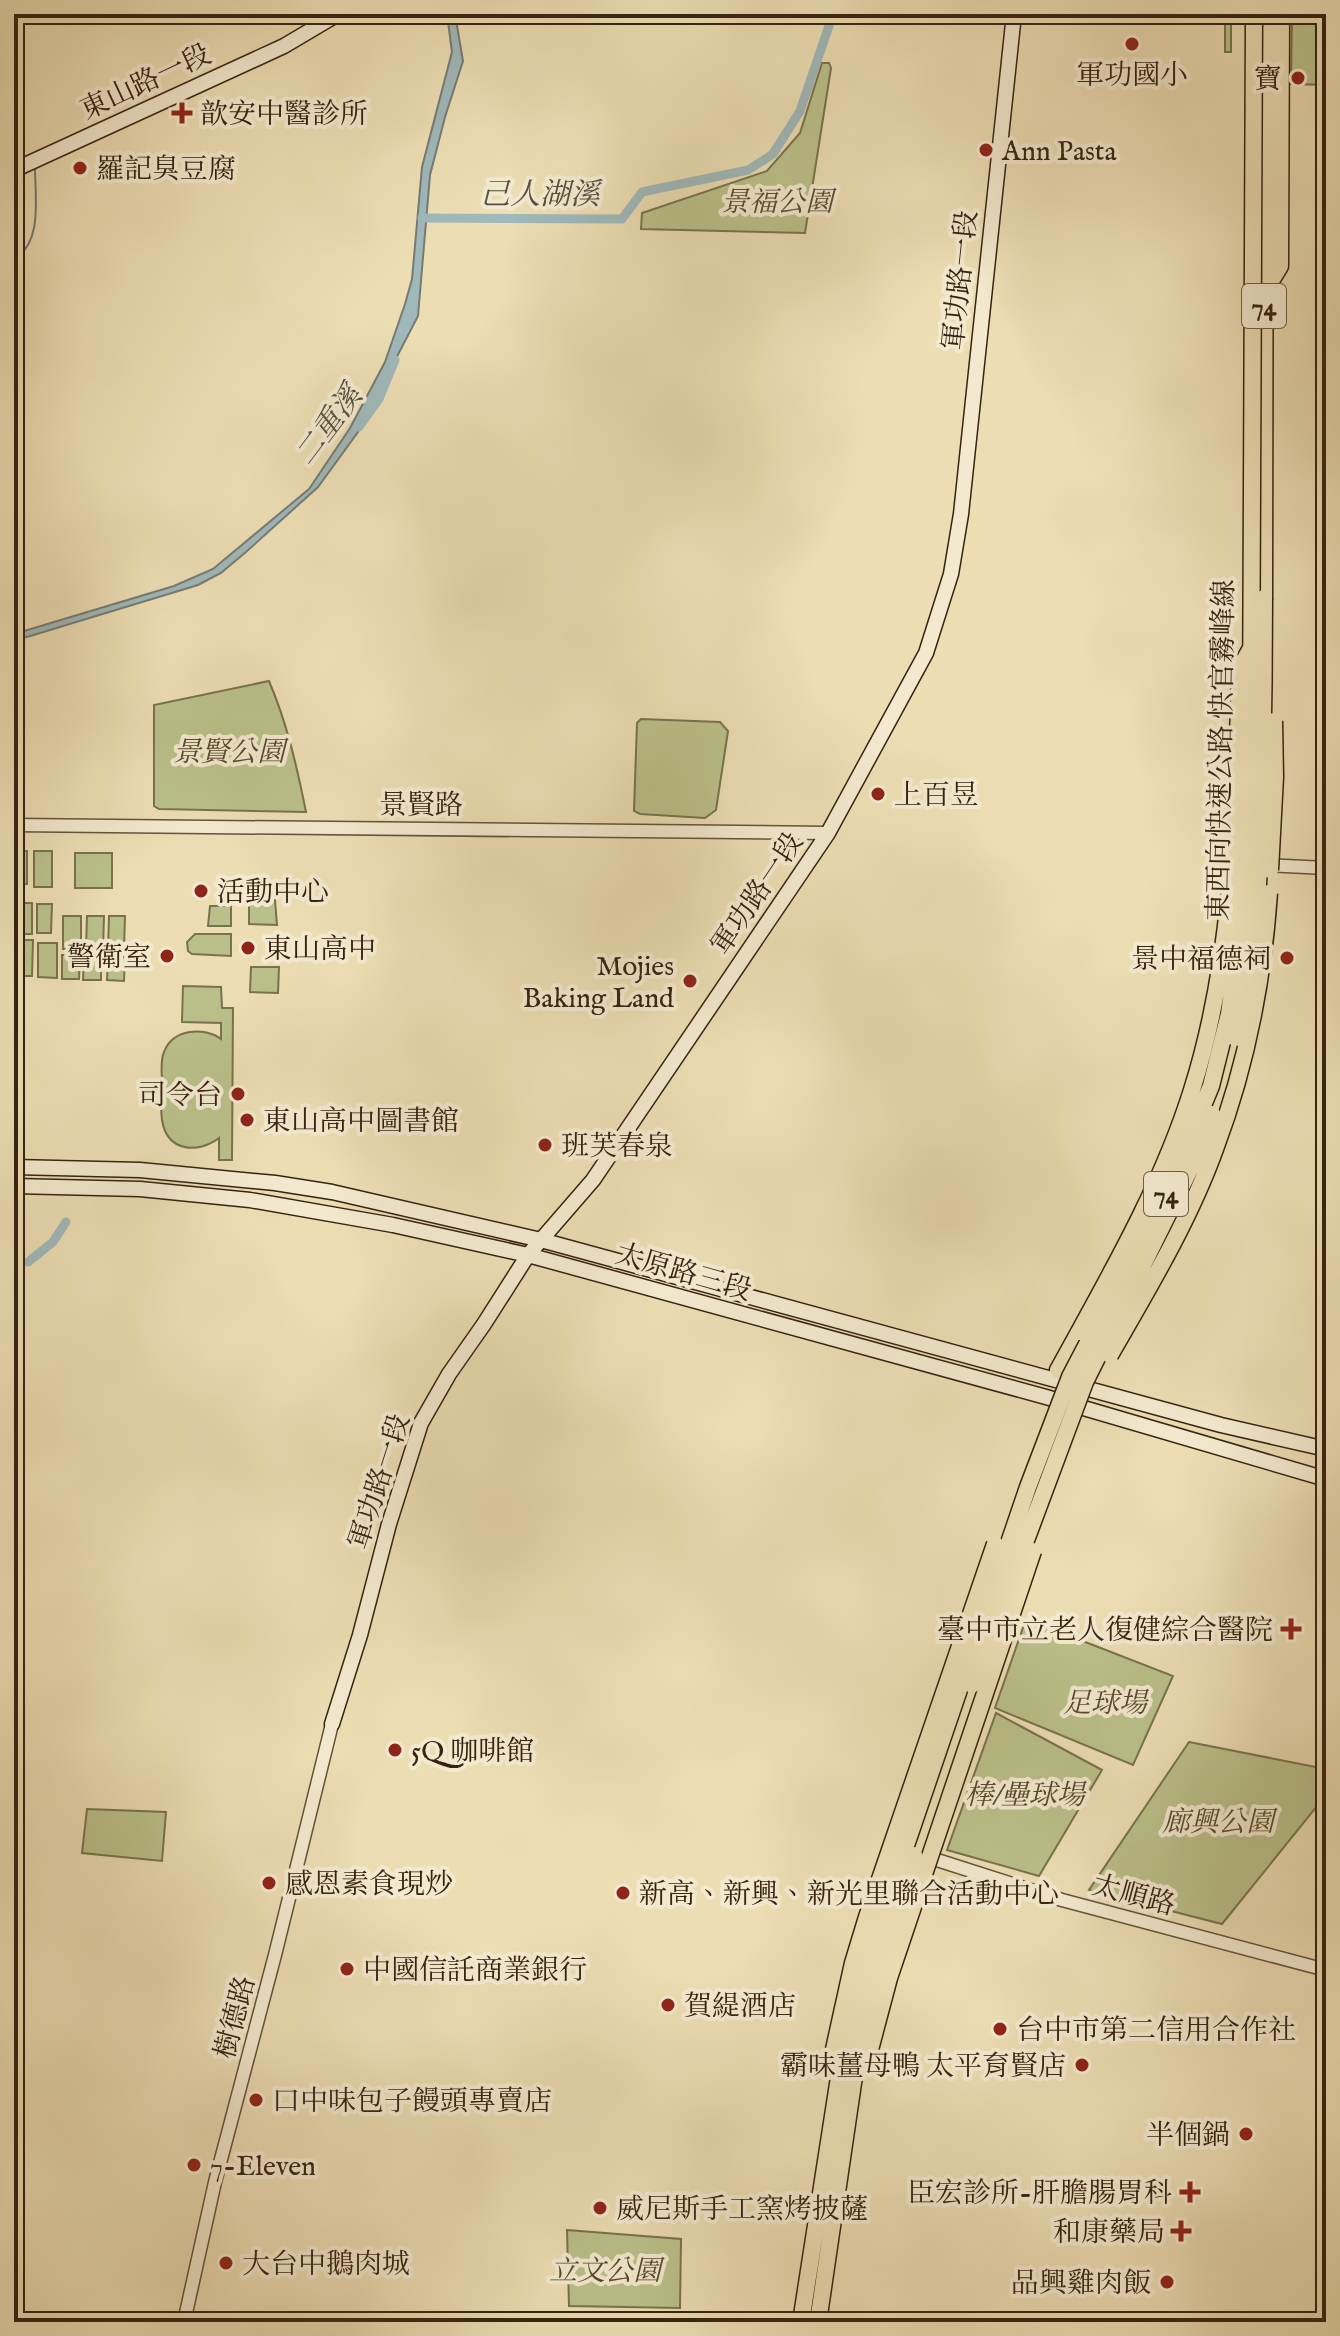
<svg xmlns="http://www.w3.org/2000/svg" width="1340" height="2336" viewBox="0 0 1340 2336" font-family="'IM FELL English','Noto Serif TC',serif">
  <rect width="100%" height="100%" fill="#ecddb3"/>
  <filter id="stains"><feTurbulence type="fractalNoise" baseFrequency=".0025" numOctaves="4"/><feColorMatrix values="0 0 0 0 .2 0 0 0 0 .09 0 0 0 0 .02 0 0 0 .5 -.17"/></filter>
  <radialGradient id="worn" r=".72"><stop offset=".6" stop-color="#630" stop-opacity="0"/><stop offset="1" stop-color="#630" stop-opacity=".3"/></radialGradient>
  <path fill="#bac08a" stroke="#78724d" stroke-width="2" d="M1192 14H1202L1210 18 1218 14H1231V52H1225V19C1212 24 1203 26 1192 14Z
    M1292 14H1326V85L1291 84Z
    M822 63H829L831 68 805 233 641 229 642 213 767 171 800 133Z
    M269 681C287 723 297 767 306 812L159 809 154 806V705Z
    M641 719 720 722 728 731 716 810 705 818 640 814 634 811 637 723Z
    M14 851H27V884H14Z
    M34 851H52V887H34Z
    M75 853H112V888H75Z
    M261 894 269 895 275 900 277 925 249 924V905Z
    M16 903H32V934H16Z
    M37 904H52L51 933H37Z
    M210 906H231V926H208Z
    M63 916H81V949H63Z
    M87 916H104L103 950 86 949Z
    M109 916H125L124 949H108Z
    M195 934H231V956L192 954 188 951 187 942Z
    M14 940H33L32 976H14Z
    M38 943H57V978L38 977Z
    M62 955H80L79 979H62Z
    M84 955 101 956V980H83Z
    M108 956 125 957 124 981 107 980Z
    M251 967H279L278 993 250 992Z
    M183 986 221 987 222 1008H233L232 1160H219V1138C198 1154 167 1152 162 1120 160 1108 162 1095 162 1083 162 1074 160 1061 164 1052 173 1028 205 1027 221 1039V1023L182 1022Z
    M1026 1619 1173 1676 1133 1765 995 1708Z
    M996 1713 1102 1770 1039 1876 947 1850Z
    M1189 1742 1326 1769V1795L1222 1924 1089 1890Z
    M87 1809 166 1812 162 1861 82 1853Z
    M567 2230 681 2239 680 2308 569 2306Z
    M357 2312 470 2321V2322H358Z"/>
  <path fill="#9fb8b9" stroke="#757c75" stroke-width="2" d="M447 14H455L463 61 445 117 430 175 418 316 358 432 318 487 246 552 221 573 198 585 14 641V634L174 586 213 569 309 489 350 428 385 362 405 304 412 279 422 167 452 52Z"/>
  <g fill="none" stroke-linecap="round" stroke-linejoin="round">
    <path stroke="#757c75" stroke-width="2" d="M14 259C43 243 35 197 35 168"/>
    <path stroke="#9fb8b9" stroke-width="9" d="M422 218 622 219 642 192 748 170 773 154 800 111 833 14
      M359 427 379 399 395 360
      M28 1262 53 1242 66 1222
      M14 1277 20 1275"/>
    <g stroke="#645239" stroke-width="15">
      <path id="tertiary" d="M14 825 828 833
        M1265 865 1326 868
        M922 1859 937 1860 1062 1900 1326 1970
        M184 2322 215 2182 275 1955 332 1724"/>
    </g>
    <g stroke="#372310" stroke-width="17">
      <path id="secondary" d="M14 170 284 46 338 14
        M14 1167 140 1170 275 1183 332 1192 541 1240 1221 1425 1326 1449
        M14 1186 140 1189 250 1200 393 1225 528 1255 1046 1397 1326 1479
        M332 1724 360 1635 389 1524 421 1423 449 1374 484 1324 528 1255 593 1180 828 833 926 653 951 574 961 514 1014 14"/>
    </g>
    <g stroke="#372310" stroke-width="19">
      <path id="trunk" d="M1266 289 1280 266 1281 14
        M1264 598 1265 14
        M1058 1370 1079 1332"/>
    </g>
    <use href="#tertiary" stroke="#f3e9ce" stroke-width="12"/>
    <use href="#secondary" stroke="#f3e9ce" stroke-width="14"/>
    <use href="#trunk" stroke="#ecddb3" stroke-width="16"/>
    <g stroke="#372310" stroke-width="19" stroke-linecap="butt">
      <path id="trunk-bridge" d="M1270 870 1275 777 1274 721
        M1235 1038C1255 964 1259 889 1261 813 1263 741 1264 669 1264 598
        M1079 1332C1122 1254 1165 1176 1192 1090 1235 954 1236 809 1240 668L1251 648
        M1110 1355C1148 1289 1189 1221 1215 1149 1246 1067 1263 980 1269 893
        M972 1685 1085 1382 1177 1196 1202 1144 1212 1114
        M867 2061 889 1978 1033 1551
        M829 2072 853 1963 867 1917 995 1544
        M801 2322 840 2071 866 1963 1028 1487 1070 1377 1172 1181 1211 1086 1229 1014 1244 903 1251 725 1254 14
        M818 2322 853 2083 867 2010 876 1972 914 1855"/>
    </g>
    <use href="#trunk-bridge" stroke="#ecddb3" stroke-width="16"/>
  </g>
  <g fill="#8f2418" stroke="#f3e9ce" stroke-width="3">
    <circle cx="1132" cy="44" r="8"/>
    <circle cx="1298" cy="78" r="8"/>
    <path d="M178 101h8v8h8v8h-8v8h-8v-8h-8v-8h8z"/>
    <circle cx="986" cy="150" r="8"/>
    <circle cx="80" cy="168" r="8"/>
    <circle cx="878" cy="794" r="8"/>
    <circle cx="201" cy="891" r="8"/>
    <circle cx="248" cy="948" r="8"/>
    <circle cx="167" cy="956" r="8"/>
    <circle cx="1287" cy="958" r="8"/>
    <circle cx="690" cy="981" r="8"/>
    <circle cx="238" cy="1094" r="8"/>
    <circle cx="247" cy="1120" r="8"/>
    <circle cx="545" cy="1145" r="8"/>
    <path d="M1287 1617h8v8h8v8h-8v8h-8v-8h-8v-8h8z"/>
    <circle cx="395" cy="1750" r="8"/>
    <circle cx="269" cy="1883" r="8"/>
    <circle cx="623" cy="1893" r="8"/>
    <circle cx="347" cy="1969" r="8"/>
    <circle cx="668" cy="2005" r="8"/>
    <circle cx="1000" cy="2029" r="8"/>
    <circle cx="1082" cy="2065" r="8"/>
    <circle cx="256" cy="2100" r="8"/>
    <circle cx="1246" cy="2134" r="8"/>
    <circle cx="194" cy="2165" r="8"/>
    <path d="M1186 2180h8v8h8v8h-8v8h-8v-8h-8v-8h8z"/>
    <circle cx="600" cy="2208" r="8"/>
    <path d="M1177 2219h8v8h8v8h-8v8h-8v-8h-8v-8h8z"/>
    <circle cx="226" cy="2263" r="8"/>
    <circle cx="1167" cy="2282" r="8"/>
  </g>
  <g text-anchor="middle" stroke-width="8" stroke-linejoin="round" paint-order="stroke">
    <g fill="#f3e9ce" stroke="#6f5e49" stroke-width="2">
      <rect x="1242" y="284" width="44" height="44" rx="6"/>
      <rect x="1144" y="1172" width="44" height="44" rx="6"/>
    </g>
    <g font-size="26" font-weight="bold" fill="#372310">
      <text x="1264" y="315">74</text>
      <text x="1166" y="1203">74</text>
    </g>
    <g font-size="28" fill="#372310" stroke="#f3e9ce" text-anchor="start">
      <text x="1132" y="84" text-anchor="middle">軍功國小</text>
      <text x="1282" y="88" text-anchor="end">寶</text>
      <text x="200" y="123">歆安中醫診所</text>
      <text x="1002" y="160">Ann Pasta</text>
      <text x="96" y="178">羅記臭豆腐</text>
      <text x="894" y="804">上百昱</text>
      <text x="217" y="901">活動中心</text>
      <text x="264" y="958">東山高中</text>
      <text x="151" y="966" text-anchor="end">警衛室</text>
      <text x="1271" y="968" text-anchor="end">景中福德祠</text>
      <text x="674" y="975" text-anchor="end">Mojies<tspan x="674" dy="32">Baking Land</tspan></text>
      <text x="222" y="1104" text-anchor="end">司令台</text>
      <text x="263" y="1130">東山高中圖書館</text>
      <text x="561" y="1155">班芙春泉</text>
      <text x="1273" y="1639" text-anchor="end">臺中市立老人復健綜合醫院</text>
      <text x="411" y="1760">5Q 咖啡館</text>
      <text x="285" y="1893">感恩素食現炒</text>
      <text x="639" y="1903">新高、新興、新光里聯合活動中心</text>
      <text x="363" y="1979">中國信託商業銀行</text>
      <text x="684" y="2015">賀緹酒店</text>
      <text x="1016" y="2039">台中市第二信用合作社</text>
      <text x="1066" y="2075" text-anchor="end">霸味薑母鴨 太平育賢店</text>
      <text x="272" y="2110">口中味包子饅頭專賣店</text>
      <text x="1230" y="2144" text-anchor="end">半個鍋</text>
      <text x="210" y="2175">7-Eleven</text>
      <text x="1172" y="2202" text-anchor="end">臣宏診所-肝膽腸胃科</text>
      <text x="616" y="2218">威尼斯手工窯烤披薩</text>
      <text x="1165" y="2241" text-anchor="end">和康藥局</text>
      <text x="242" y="2273">大台中鵝肉城</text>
      <text x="1151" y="2292" text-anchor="end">品興雞肉飯</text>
    </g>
    <g font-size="28" fill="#372310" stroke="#f3e9ce">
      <text transform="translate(145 81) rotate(-25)" y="10">東山路一段</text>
      <text transform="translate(959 280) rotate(-84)" y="10">軍功路一段</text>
      <text transform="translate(1220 750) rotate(-89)" y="10">東西向快速公路 快官霧峰線</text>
      <text x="421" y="814">景賢路</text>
      <text transform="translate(756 893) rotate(-56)" y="10">軍功路一段</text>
      <text transform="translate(684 1271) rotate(16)" y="10">太原路三段</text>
      <text transform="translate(378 1481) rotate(-72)" y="10">軍功路一段</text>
      <text transform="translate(1134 1894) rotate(15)" y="10">太順路</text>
      <text transform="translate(234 2017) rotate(-75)" y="10">樹德路</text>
    </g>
    <g font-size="28" font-style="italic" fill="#584a2e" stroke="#f3e9ce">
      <text x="777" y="211">景福公園</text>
      <text x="229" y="761">景賢公園</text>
      <text x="1105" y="1712">足球場</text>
      <text x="1025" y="1804">棒/壘球場</text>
      <text x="1218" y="1831">廊興公園</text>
      <text x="605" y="2280">立文公園</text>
    </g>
    <g font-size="30" font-style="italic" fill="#565043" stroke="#f3e9ce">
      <text x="540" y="204">己人湖溪</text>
      <text transform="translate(328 425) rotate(-53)" y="10">二重溪</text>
    </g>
  </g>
  <rect width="1340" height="2336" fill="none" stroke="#ecddb3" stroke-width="48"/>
  <rect x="16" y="16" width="1308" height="2304" fill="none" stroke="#372310" stroke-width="4"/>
  <rect x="24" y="24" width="1292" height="2288" fill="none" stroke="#372310" stroke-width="2"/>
  <rect width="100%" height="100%" filter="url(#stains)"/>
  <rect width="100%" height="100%" fill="url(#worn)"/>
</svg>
